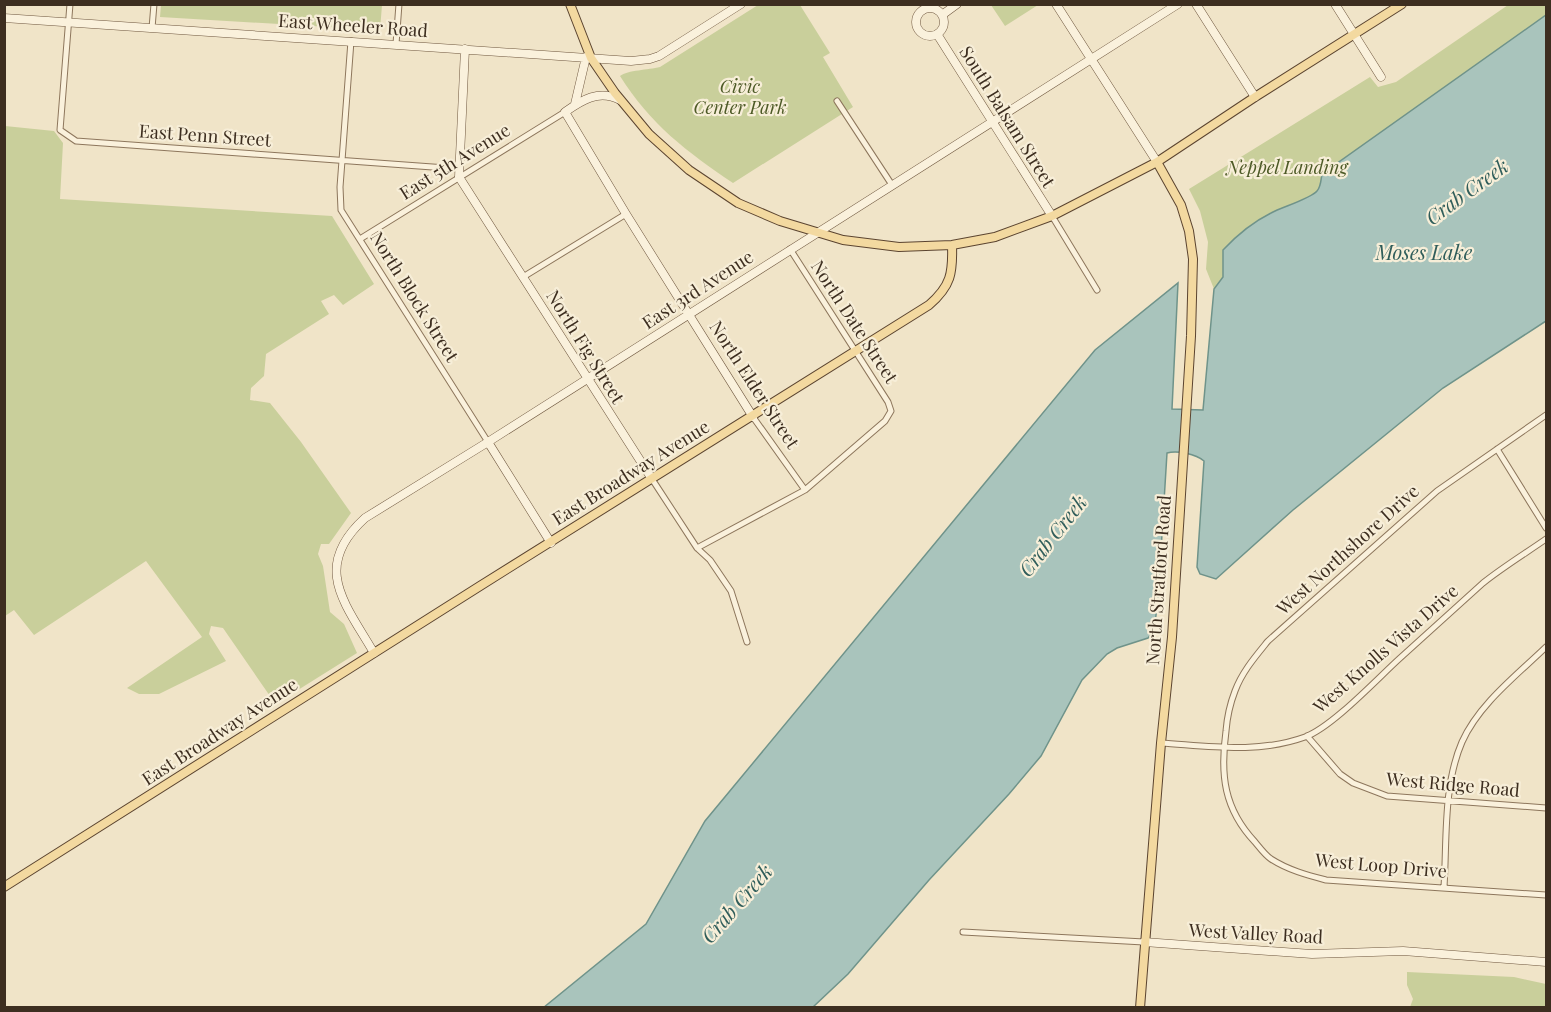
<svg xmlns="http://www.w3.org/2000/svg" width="1551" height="1012" viewBox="0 0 1551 1012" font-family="'Playfair Display',serif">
  <rect width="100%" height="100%" fill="#f0e4c8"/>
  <path fill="#c9cf9b" d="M161 5V4L382 5 380 30 160 17Z
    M758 5H800L830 53 823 57 853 107 733 183C687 152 650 124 620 76 628 70 648 70 660 67Z
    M991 5H1038L1005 26Z
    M1508 5H1546V15L1322 174C1321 179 1321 187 1317 191 1311 199 1282 207 1271 213 1253 222 1237 235 1223 250V277L1214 289 1206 269 1208 242 1200 211 1189 189 1370 77 1378 87 1396 82Z
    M5 126 54 131 63 143 60 199 332 216 374 284 343 305 334 295 321 301 329 314 266 354 264 376 251 388 250 400 270 403 301 442 351 513 329 544H321L318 554 323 566 330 612 344 624 357 653 282 700 272 699 223 628 211 626 209 634 226 661 159 694H139L127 688 202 637 146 561 34 635 14 610 5 616Z
    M1407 972 1514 977 1546 984V1007H1410L1413 999 1407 985Z"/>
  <path fill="#a9c4bc" stroke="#6f938a" stroke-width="1.5" d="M1546 15V321L1443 388 1293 510 1216 579 1200 574 1197 567 1204 461C1196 454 1177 450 1167 453L1158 599 1154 631 1148 638 1117 648 1107 654 1082 680 1041 756 1009 794 929 880 848 974 813 1007 543 1008 646 924 705 821 1095 350 1178 283 1172 409 1203 410 1214 289 1223 277V250C1237 235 1253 222 1271 213 1282 207 1310 199 1317 191 1321 187 1321 179 1322 174Z"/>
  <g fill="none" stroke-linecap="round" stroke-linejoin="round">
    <g stroke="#8d765c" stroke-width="7">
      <path id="street" d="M70 4 60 130 76 141 460 169
        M152 28 154 4
        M351 41 340 187 341 210 488 442
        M396 44 399 4
        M837 101 892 185
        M1052 216 1097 290
        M360 239 565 112
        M523 277 626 214
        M1546 415 1437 491 1268 641C1255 657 1242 672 1235 691 1230 704 1227 718 1226 731 1220 775 1224 809 1255 842 1260 848 1265 855 1271 859 1288 870 1307 875 1326 880L1546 895
        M753 417 805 490
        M1497 449 1546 528
        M652 479 697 548 710 560 731 591 747 642
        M697 548 805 490 885 421 891 411 888 402 790 249
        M1307 736 1340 774 1353 783 1387 796 1546 808
        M1161 743C1209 746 1258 754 1305 737 1332 727 1376 680 1399 659 1427 634 1455 608 1483 583 1503 567 1526 553 1546 539
        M1444 887C1447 840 1443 786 1462 742 1479 704 1517 675 1546 647
        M963 932 1144 942"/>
    </g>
    <g stroke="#6f573f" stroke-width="9">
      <path id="secondary" d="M1056 4 1157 162
        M1196 4 1255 97
        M1335 4 1381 77
        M916 22a14 14 0 1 1 28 0a14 14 0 1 1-28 0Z
        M942 15 957 4
        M4 18 631 61 650 59 659 56 741 4
        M937 34 1052 216
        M465 49 459 177 652 479
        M620 100C599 89 582 100 565 112L626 214 753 417
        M575 104 586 57
        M488 442 551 543
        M374 653C345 603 311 567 365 518L488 442 1178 4
        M1144 942 1312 954 1403 951 1546 962"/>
    </g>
    <g stroke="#5b4430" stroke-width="10">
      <path id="primary" d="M570 4 591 58 615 93 649 134 689 170 738 203 780 221 843 240 899 247 952 245 995 237 1052 216 1157 162 1255 97 1402 4
        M4 887 480 586 929 305C951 286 953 273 952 245
        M1140 1008 1161 743 1172 637 1191 336 1193 259 1189 231 1181 205 1157 162"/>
    </g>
    <use href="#street" stroke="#faf1dc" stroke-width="5"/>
    <use href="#secondary" stroke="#faf1dc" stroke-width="8"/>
    <use href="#primary" stroke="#f3d9a0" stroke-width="8"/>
  </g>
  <g text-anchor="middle" stroke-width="4.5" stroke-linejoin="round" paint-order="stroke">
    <g font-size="18" fill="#3d2e20" stroke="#f7eed8">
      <text transform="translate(353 26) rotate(4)" y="6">East Wheeler Road</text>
      <text transform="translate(1007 117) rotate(58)" y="6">South Balsam Street</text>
      <text transform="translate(205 136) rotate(4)" y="6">East Penn Street</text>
      <text transform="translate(455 162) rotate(-32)" y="6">East 5th Avenue</text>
      <text transform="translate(698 290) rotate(-33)" y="6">East 3rd Avenue</text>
      <text transform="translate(414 297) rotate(58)" y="6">North Block Street</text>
      <text transform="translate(854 322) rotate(57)" y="6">North Date Street</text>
      <text transform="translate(585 347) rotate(58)" y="6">North Fig Street</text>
      <text transform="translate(754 385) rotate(57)" y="6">North Elder Street</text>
      <text transform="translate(631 473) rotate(-32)" y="6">East Broadway Avenue</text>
      <text transform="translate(1348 550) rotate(-42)" y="6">West Northshore Drive</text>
      <text transform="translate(1159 580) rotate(-86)" y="6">North Stratford Road</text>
      <text transform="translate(1386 649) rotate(-41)" y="6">West Knolls Vista Drive</text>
      <text transform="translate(220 732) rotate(-33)" y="6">East Broadway Avenue</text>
      <text transform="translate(1453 785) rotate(5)" y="6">West Ridge Road</text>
      <text transform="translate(1381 866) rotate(5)" y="6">West Loop Drive</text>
      <text transform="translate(1256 934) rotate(3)" y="6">West Valley Road</text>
    </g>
    <g font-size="18" font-style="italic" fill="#4d5a26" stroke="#f7eed8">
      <text x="740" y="93">Civic<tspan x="740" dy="21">Center Park</tspan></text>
      <text x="1287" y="174">Neppel Landing</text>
    </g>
    <g font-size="20" font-style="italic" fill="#2f5d5a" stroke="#f7eed8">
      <text transform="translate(1467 192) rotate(-36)" y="7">Crab Creek</text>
      <text x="1424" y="260">Moses Lake</text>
      <text transform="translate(1053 536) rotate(-52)" y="7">Crab Creek</text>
      <text transform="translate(737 904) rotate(-49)" y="7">Crab Creek</text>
    </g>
  </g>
  <rect width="1551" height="1012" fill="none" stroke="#3d2e20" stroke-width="12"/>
</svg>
